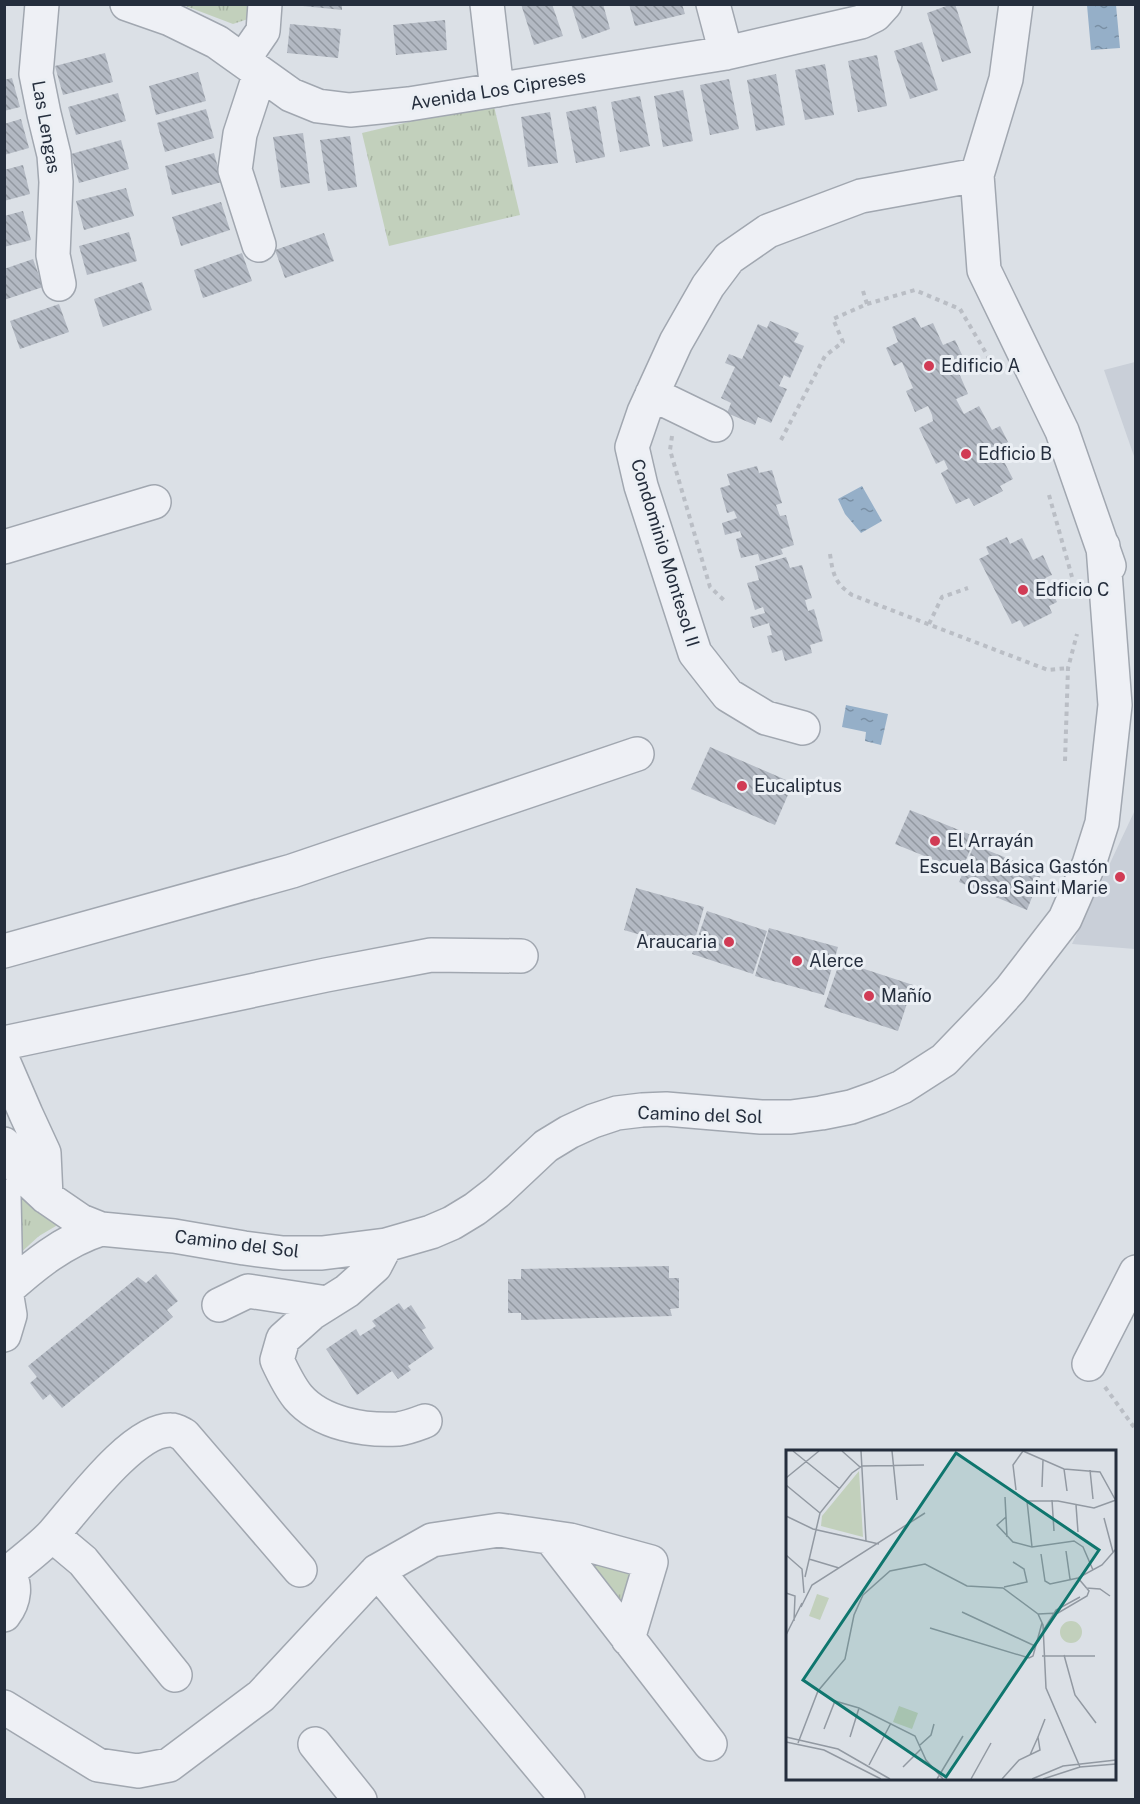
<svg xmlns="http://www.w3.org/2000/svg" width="1140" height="1804" viewBox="0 0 1140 1804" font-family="'Public Sans',sans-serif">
  <defs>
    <pattern id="grass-tufts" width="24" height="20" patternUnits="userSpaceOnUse" patternTransform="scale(1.5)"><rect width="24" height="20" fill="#c2d0bc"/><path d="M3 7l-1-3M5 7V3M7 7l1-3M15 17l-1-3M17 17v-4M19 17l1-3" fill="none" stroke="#a7b3a2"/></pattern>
    <pattern id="water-ripples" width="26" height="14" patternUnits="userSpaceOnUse" patternTransform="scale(1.5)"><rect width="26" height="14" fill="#95afc8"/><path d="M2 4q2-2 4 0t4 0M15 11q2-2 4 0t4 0" fill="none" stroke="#798fa4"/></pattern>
    <pattern id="building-back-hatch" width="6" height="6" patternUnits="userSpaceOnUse" patternTransform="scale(1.5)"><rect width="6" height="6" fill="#b3b9c3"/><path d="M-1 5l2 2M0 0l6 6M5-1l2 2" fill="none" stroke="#9197a0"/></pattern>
  </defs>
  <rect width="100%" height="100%" fill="#dbe0e6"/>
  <path fill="#c9cfd8" d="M1135 362H1136L1135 459 1104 370Z
    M1135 810V949L1072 944Z"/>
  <path fill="url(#grass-tufts)" d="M183 5H247L248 19 233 24Z
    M493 102 520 215 389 246 362 133Z
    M15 1194 61 1223 39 1236 16 1257Z
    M586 1558 636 1573 627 1603 620 1605Z"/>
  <path fill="url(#water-ripples)" d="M1087 5H1116L1120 48 1091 50Z
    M862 486 882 521 861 533 845 514 838 499Z
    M846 705 888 714 881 745 865 741 866 732 842 727Z"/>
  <path fill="url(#building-back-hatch)" d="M303 4H342V10L303 6Z
    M521 4H552L563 36 534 45Z
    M571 4H603L610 29 582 39Z
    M629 4H682L685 14 635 26Z
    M952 4H955L971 53 942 62 927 13Z
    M445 20 447 50 396 55 393 25Z
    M290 24 341 29 338 58 287 53Z
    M922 42 938 90 910 99 894 51Z
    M105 53 113 82 63 95 55 66Z
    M877 55 887 106 858 112 848 61Z
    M825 64 834 115 805 120 795 70Z
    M198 72 206 101 156 115 149 86Z
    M776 74 785 125 756 131 747 80Z
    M12 78 20 107 4 111V80Z
    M729 79 739 129 710 135 700 85Z
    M683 90 693 141 663 147 654 96Z
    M118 93 126 121 76 135 68 107Z
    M640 96 650 146 620 152 611 102Z
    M596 106 605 157 576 163 566 112Z
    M206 109 214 138 165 152 157 123Z
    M550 112 558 163 528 167 521 117Z
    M21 119 29 148 4 155V124Z
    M303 133 310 183 281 188 273 137Z
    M350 136 357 187 328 191 320 140Z
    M121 140 129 169 79 183 71 154Z
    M214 153 222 182 172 195 165 166Z
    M23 165 30 194 4 201V170Z
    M126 188 134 216 84 230 76 201Z
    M221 202 230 230 181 246 172 217Z
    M23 211 31 240 4 247V216Z
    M129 232 137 261 87 275 79 246Z
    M324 233 334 261 285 278 275 250Z
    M242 253 252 281 203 298 194 270Z
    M33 259 43 287 4 300V269Z
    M142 282 152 310 103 327 94 299Z
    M59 304 69 332 20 349 10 321Z
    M915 317 921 328 933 323 943 345 955 340 965 361 956 366 968 394 956 399 964 414 979 406 992 430 1000 426 1008 442 997 448 1013 479 1000 486 1003 491 974 506 969 498 956 504 941 473 948 469 944 460 936 464 919 428 933 421 932 415 928 406 915 412 906 391 913 388 902 362 894 366 886 348 898 342 892 327Z
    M770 321 799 333 794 342 804 346 790 378 784 375 779 386 787 389 771 423 758 417 755 425 727 413 731 403 721 398 735 367 725 363 729 354 742 359 758 324 767 328Z
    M757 466 759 473 772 470 782 503 776 505 780 516 786 515 794 545 781 549 783 554 760 561 758 554 741 558 736 539 742 537 740 531 725 535 722 523 737 518 734 511 727 513 720 488 730 485 727 474Z
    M1007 537 1010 544 1022 538 1033 560 1043 555 1052 575 1045 578 1057 602 1049 606 1052 613 1024 627 1020 620 1012 624 979 559 989 554 986 547Z
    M786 557 790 568 802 565 812 598 805 600 808 611 814 609 823 641 810 645 812 653 785 661 782 650 772 653 767 636 772 635 769 623 753 628 750 617 765 613 763 607 755 610 747 583 759 580 755 566Z
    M710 747 793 783 775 825 691 789Z
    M910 810 976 837 961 871 895 844Z
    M974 845 1042 872 1027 910 959 882Z
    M636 888 704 907 692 950 624 930Z
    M707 911 767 931 753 974 692 954Z
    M769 928 838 947 824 995 755 976Z
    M840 961 913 985 898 1031 824 1007Z
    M669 1266V1278H679V1308L670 1309 672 1316 521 1320V1313H508V1279H521V1269Z
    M156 1274 178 1301 167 1310 173 1317 62 1408 50 1394 43 1400 30 1383 37 1377 28 1366 138 1277 146 1283Z
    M399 1303 404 1310 411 1305 426 1328 422 1330 434 1348 408 1366 411 1370 398 1379 392 1371 357 1395 326 1349 356 1329 360 1336 376 1326 372 1321Z"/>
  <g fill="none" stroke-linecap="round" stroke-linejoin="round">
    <g stroke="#a1a7b0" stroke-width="36">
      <path id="minor" d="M42 4 36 74 44 114 54 155 56 182 53 255 59 284
        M127 4 170 19 217 42 291 95 318 106 350 110 409 104 726 53 861 22 875 15 885 4
        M487 4 497 90
        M713 4 726 53
        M1016 4 1006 79 977 175 984 270 1062 431 1109 566
        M243 60 263 31 265 4
        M259 245 235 170 240 134 260 73
        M652 394 716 425
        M4 547 154 502
        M803 728 766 718 728 695 695 653 641 486 632 447 644 412 676 342 708 286 729 258 768 231 861 196 977 175
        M4 951 292 871 637 754
        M4 1043 326 975 431 955 521 956
        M4 1063 26 1114 44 1153 46 1197
        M4 1144 18 1167 31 1183 46 1197 81 1221 101 1229 174 1236 244 1248 283 1253H322L386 1245 431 1232 452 1223 475 1209 497 1192 546 1146 569 1132 593 1121 617 1113 642 1110 666 1109 761 1117H791L821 1113 851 1107 879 1097 902 1087 944 1060 993 1009 1011 989 1065 919 1089 864 1102 823 1115 705 1103 546
        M4 1196 6 1291 10 1315 4 1335
        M386 1245 375 1266 347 1291 312 1313 283 1339 277 1360C283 1373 289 1386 298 1397 321 1424 365 1431 398 1429 407 1428 417 1424 425 1421
        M4 1292C33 1266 63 1241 101 1229
        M219 1305 248 1291 327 1303
        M1089 1364 1136 1272
        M52 1535 83 1561 175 1675
        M550 1537 710 1744
        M4 1571C19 1582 14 1602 4 1615
        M377 1571 568 1800
        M8 1573C23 1560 40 1548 53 1534 77 1507 133 1429 171 1430 176 1430 180 1433 184 1435L300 1570
        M4 1707 98 1765 138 1771 169 1765 261 1696 377 1571 432 1540 499 1530 570 1540 651 1562 628 1639
        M315 1744 360 1800"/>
    </g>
    <path stroke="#babec5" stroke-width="4" stroke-dasharray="4.5 4.5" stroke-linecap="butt" d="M867 304 915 290 960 309 993 365
      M672 436 670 450 710 587 726 602
      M781 440 825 356 843 342 833 319 867 304 863 291
      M1049 495 1072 577
      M830 554C833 575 835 583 852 595L1048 670 1068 668
      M929 624 942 597 968 588
      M1065 761 1068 668 1077 634
      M1105 1387 1136 1430"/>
    <use href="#minor" stroke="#eef0f5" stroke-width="33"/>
  </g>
  <g fill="#d13b55" stroke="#ebeff4" stroke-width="2">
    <circle cx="929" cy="366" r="6"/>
    <circle cx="966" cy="454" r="6"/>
    <circle cx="1023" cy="590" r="6"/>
    <circle cx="742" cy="786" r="6"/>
    <circle cx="935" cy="841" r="6"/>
    <circle cx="1120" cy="877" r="6"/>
    <circle cx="729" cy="942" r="6"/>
    <circle cx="797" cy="961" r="6"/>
    <circle cx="869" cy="996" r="6"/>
  </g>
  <g text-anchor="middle" stroke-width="6" stroke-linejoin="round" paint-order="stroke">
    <g font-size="18" fill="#252e3d" stroke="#ebeff4">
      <text transform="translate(498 90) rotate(-9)" y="6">Avenida Los Cipreses</text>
      <text transform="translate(46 127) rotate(80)" y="6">Las Lengas</text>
      <text transform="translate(665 553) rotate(73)" y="6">Condominio Montesol II</text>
      <text transform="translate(700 1115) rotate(2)" y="6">Camino del Sol</text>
      <text transform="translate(237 1244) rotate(7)" y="6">Camino del Sol</text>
    </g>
    <g font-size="18" fill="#252e3d" stroke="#ebeff4" text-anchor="start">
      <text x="941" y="372">Edificio A</text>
      <text x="978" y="460">Edficio B</text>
      <text x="1035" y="596">Edficio C</text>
      <text x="754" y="792">Eucaliptus</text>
      <text x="947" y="847">El Arrayán</text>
      <text x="1108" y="873" text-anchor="end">Escuela Básica Gastón<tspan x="1108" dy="21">Ossa Saint Marie</tspan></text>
      <text x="717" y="948" text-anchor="end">Araucaria</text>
      <text x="809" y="967">Alerce</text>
      <text x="881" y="1002">Mañío</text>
    </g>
  </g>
  <g transform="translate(786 1450)">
    <rect width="330" height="330" fill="#dbe0e6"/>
    <path d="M73 21 77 87 35 76 36 66ZM113 256 132 263 126 279 107 272Z" fill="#c2d0bc"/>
    <path d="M43 60 67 66 63 81 39 75ZM31 144 43 148 34 170 23 166ZM274 182a11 11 0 1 1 22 0a11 11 0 1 1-22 0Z" fill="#c2d0bc"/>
    <path fill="none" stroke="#9299a2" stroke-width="1.5" d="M7 1 54 39M56 1 74 17M75 1 80 91M106 1 111 50M278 19 281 41M304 20 307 49M0 28 33 1M0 35 34 63M256 37 257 10M230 40 227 15 237 1 278 19 314 22 330 51M219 47 221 87M266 50 268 81M290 55 292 82M0 66 27 79 93 94M220 67 211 75 227 92 246 97 288 91 297 97 307 120M318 68 327 102M246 97 241 51H272L308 58 330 50M280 101 284 129M255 104 259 131 264 134 292 128 316 115 330 99M0 105 16 119 18 143M23 109 53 118M19 127 34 63 66 23 76 16 138 15M218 137 241 132 238 119 227 112M300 138 314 139 324 146M0 143 9 146 8 171M15 157 26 135 139 63M176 162 249 196M252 164 272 163 301 146 303 141 292 128M144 178 243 208 247 206 256 173M257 181 270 160 294 147M0 185 16 153M278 205 289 245 310 273M256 206H309M38 279 49 251 73 258 129 286 140 310 157 329M0 287 52 299 104 329M64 287 73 258M0 292 38 300 95 329M12 293 32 241 59 209 68 165 77 145 104 121 139 114 181 136 217 138 252 164 257 175 260 238 294 317M134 295 145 285 148 274M244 305 252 287M83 315 105 273M117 317 135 299M151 329 177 286M185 329 205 293M216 329 233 310 254 300 252 287 259 269M246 329 277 316 330 310M257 329 294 317 330 314"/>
    <path fill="#0f766e" fill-opacity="0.15" stroke="#0f766e" stroke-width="3" d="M170 3 313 100 160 327 17 230Z"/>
    <rect width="330" height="330" fill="none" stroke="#252e3d" stroke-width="3"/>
  </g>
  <rect width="1140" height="1804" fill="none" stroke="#252e3d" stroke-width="12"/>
</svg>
